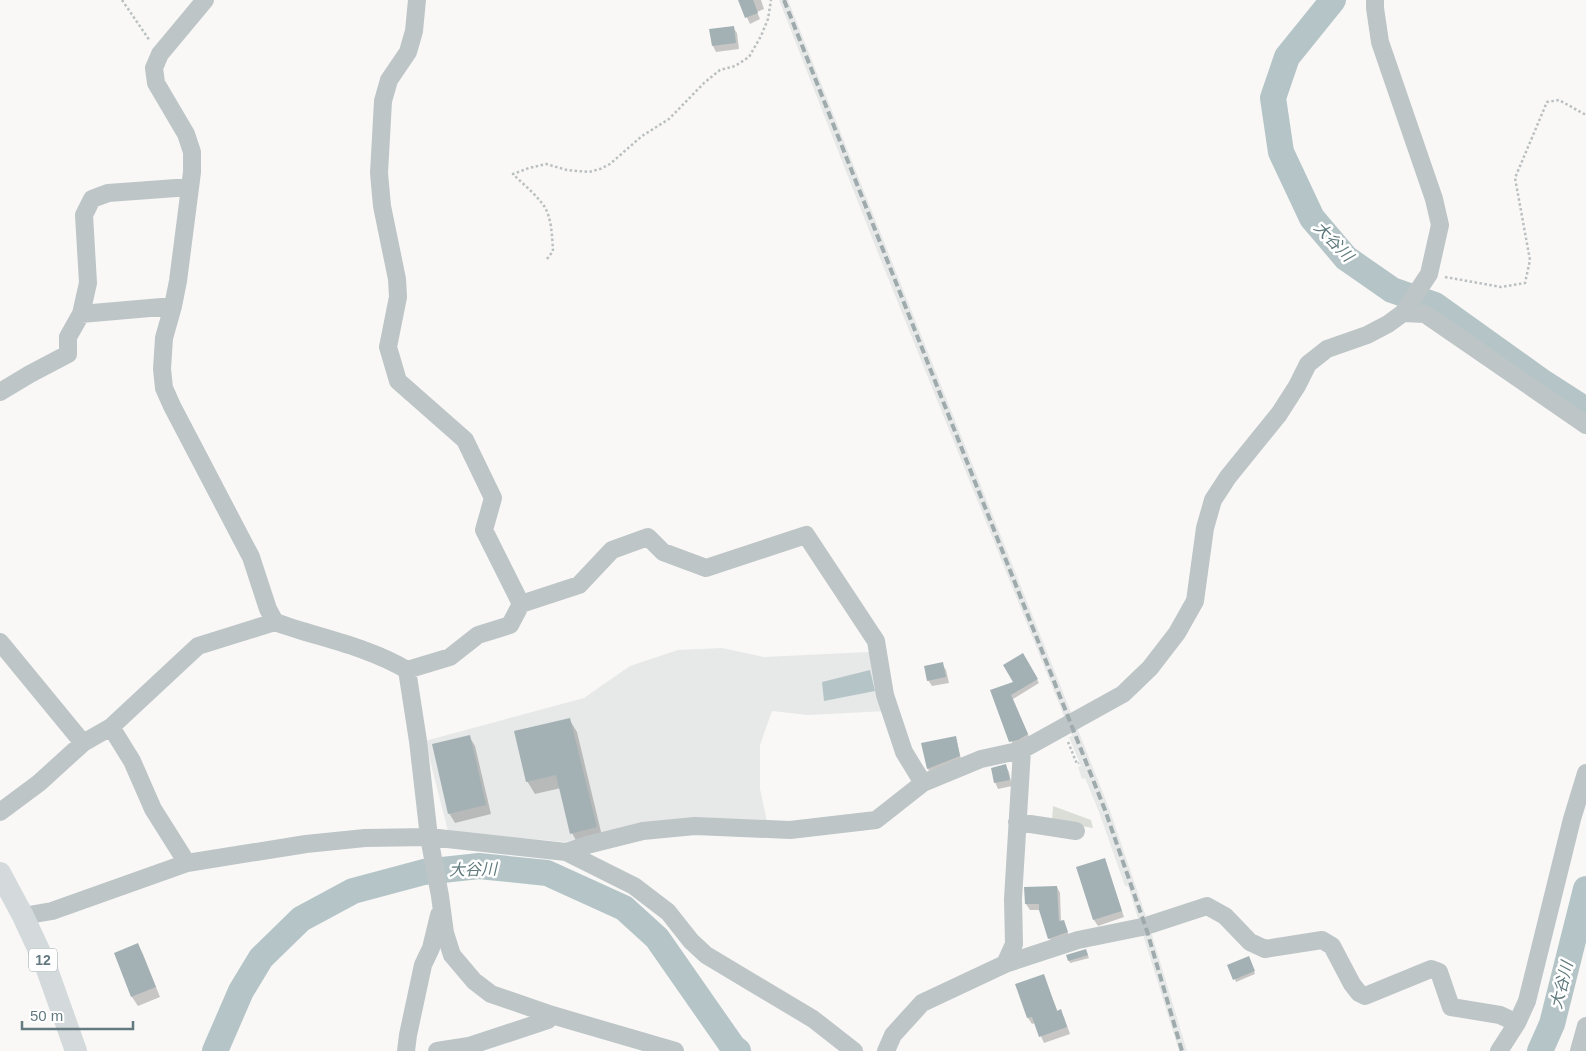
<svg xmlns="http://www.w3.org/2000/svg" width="1586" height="1051" viewBox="0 0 1586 1051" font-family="Helvetica,'Noto Sans JP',sans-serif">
  <rect width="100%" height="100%" fill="#f9f8f7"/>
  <path fill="#e7e8e8" d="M779 0H788L1109 808 1149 925 1187 1051H1179L1128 886H1125L1099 812 1085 778 1082 779 1078 767 1081 766 1069 737 1072 736 874 243Z
    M722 648 764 657 869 652 886 711 808 715 772 711 760 745V789L768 826 673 819 564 842 448 831 425 741 584 698 630 666 678 650Z"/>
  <path fill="#daded6" d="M1053 806 1091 820 1093 828 1052 821Z"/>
  <path fill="#b5c5c7" d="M870 670 875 691 824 701 822 682Z"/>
  <path fill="#0003" d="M739 0H761L764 9 757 12 760 19 750 24Z
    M733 27 737 33 739 49 716 52 713 46Z
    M1023 655 1039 683 1013 699 1030 739 1013 745 992 691 1015 682Z
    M942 664 946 670 949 683 932 686 928 680Z
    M569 719 577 732 603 840 579 846 572 833 561 788 535 794 527 781Z
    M469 736 475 746 491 814 455 823 449 813Z
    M956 738 961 759 929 771 927 766Z
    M1006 766 1009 772 1012 786 998 789 995 782Z
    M1107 866 1124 917 1098 926 1094 920 1078 868Z
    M1057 887 1060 893 1061 922 1063 921 1066 927 1070 939 1053 944 1049 938 1040 910H1030L1026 904Z
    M138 945 143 954 160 997 138 1006 132 997 115 953Z
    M1087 953 1089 958 1070 963 1069 960Z
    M1250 960 1255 974 1236 982 1235 979Z
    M1043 975 1058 1012 1060 1011 1064 1017 1070 1034 1044 1043 1035 1023 1032 1024 1028 1018Z"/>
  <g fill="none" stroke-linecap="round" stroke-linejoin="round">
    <path stroke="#b5c5c7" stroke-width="26" d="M1333 0 1287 57 1273 98 1281 152 1312 218 1346 258 1392 290 1435 305 1544 383 1586 410
      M215 1051 241 991 261 958 301 919 353 891 424 872 479 866 547 873 624 908 657 938 733 1047 738 1051
      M1540 1051 1552 1024 1586 889"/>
  </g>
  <path fill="#a4b1b4" d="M738 0H753L758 13 745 18Z
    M734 26 736 43 712 46 709 29Z
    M1023 653 1038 679 1011 695 1028 734 1018 740 1009 742 990 690 1013 682 1003 665Z
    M943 662 946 677 927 681 924 666Z
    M570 718 597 827 570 834 556 775 526 782 514 731Z
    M470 735 486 805 448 814 432 744Z
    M956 736 960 756 927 769 921 743Z
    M1006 764 1010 780 994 783 991 768Z
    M1105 858 1122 911 1093 920 1076 867Z
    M1057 886 1059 921 1064 920 1068 932 1048 939 1039 910V904H1025L1024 887Z
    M138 943 156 987 131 997 114 953Z
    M1086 949 1088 955 1068 961 1066 955Z
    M1249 956 1255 971 1233 980 1227 965Z
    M1044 974 1057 1011 1061 1009 1067 1027 1039 1037 1032 1017 1027 1018 1015 984Z"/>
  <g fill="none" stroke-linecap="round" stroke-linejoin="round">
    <path stroke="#babfc1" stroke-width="2.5" stroke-dasharray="2.5 2.5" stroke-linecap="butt" d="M122 0 150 41
      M547 259 553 251C552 236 552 214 541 202 533 192 522 183 513 174L529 168 546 164 567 170 589 172 600 169 610 164 642 136 669 119 704 83 720 70 735 66 749 57 761 36 768 19 771 0
      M1445 277 1501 287 1525 283 1530 260 1515 178 1547 102 1559 100 1586 115
      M1068 742 1077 764 1079 763"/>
    <path stroke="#bdc5c7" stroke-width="18" d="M205 0 160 54 154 68 156 83 186 134 192 152V172L178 281 173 306 164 338 162 369 164 388 172 406 251 557 268 609 275 622C319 638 367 646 407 670L418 741 429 837 440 896 445 933 452 955 474 981 491 994 552 1015 675 1051
      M417 0 414 31 408 52 389 80 383 101 379 173 382 206 397 279 398 297 388 347 398 381 465 440 493 498 484 530 521 604
      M1403 313 1425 314 1586 425
      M81 314 173 306
      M0 392 30 374 68 354V337L81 314 88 283 84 215 92 199 108 193 190 187
      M0 642 83 743
      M407 670 450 657 478 635 510 625 521 604 579 585 612 550 648 537 663 552 706 568 806 535 876 641 885 695 904 752 923 783
      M111 727 132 761 153 809 187 863
      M0 812 39 783 83 743 111 727 198 646 275 622
      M1017 822 1076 831
      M566 852 634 886 668 912 691 941 706 955 813 1019 854 1051
      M23 916 52 911 187 863 306 844 365 838 429 837 566 852 587 845 643 831 695 826 790 830 876 820 923 783 981 759 1022 750 1123 694 1150 668 1177 633 1195 601 1205 528 1213 500 1228 477 1279 414 1297 386 1308 364 1327 349 1367 335 1388 324 1403 313 1429 274 1440 225 1434 199 1380 42 1375 8V0
      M1149 925 1207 906 1225 916 1250 942 1265 949 1322 940 1332 946 1352 984 1359 993 1365 996 1431 969 1439 972 1451 1007 1500 1015 1517 1023
      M1005 964 1014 944 1013 899 1022 750
      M406 1051 408 1035 423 965 431 948 439 915
      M437 1051 469 1046 548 1020 552 1015
      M886 1051 893 1035 922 1003 1005 964 1078 940 1142 927
      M1499 1051 1517 1023 1527 1001 1572 819 1586 773
      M1579 1051 1586 1026"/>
    <path stroke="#d4d9dc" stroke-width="22" d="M0 873 23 916 44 961 76 1051"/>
    <path stroke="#9faaad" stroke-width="4" stroke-dasharray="8 4" stroke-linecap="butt" d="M784 0 1105 810 1147 931 1182 1051"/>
  </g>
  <g text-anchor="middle" stroke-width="5" stroke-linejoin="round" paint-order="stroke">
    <rect fill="#fff" stroke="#92a2a7" stroke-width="1" x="29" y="948.5" width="28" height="23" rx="4"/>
    <g font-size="14" font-weight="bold" fill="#647a81">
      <text x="43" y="965">12</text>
    </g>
    <g font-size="16" font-style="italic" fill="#5f797c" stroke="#fff">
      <text transform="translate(1334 241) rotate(46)" y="6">大谷川</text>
      <text transform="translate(473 869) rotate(-1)" y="6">大谷川</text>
      <text transform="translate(1561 985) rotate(-76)" y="6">大谷川</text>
    </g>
  </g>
  <path d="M22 1021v8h111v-8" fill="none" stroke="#647a81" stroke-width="2.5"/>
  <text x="30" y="1021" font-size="15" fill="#647a81" stroke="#ffffff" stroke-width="4" paint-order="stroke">50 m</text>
</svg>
